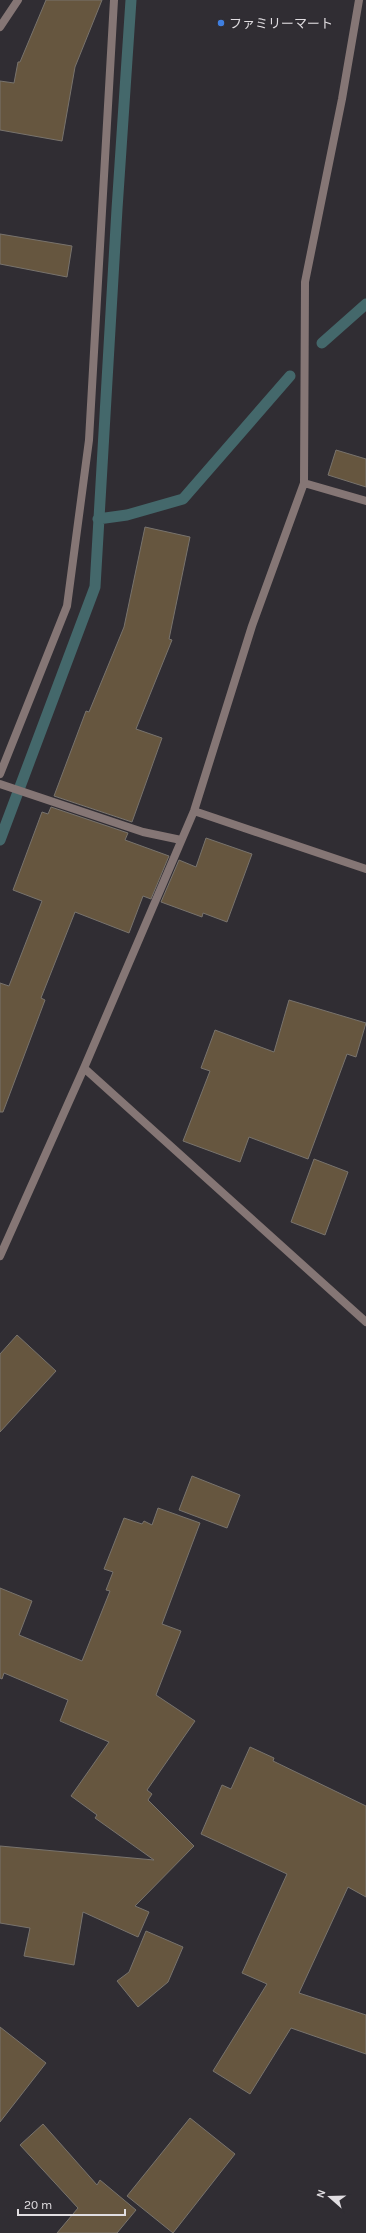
<svg xmlns="http://www.w3.org/2000/svg" width="366" height="2233" viewBox="0 0 366 2233" font-family="Karla,'Noto Sans JP',sans-serif">
  <rect width="100%" height="100%" fill="#302d33"/>
  <g fill="none" stroke-linecap="round" stroke-linejoin="round">
    <path stroke="#44686b" stroke-width="11" d="M322 343 366 304
      M98 519 127 515 183 499 290 376
      M0 840 95 587 117 209 131 0"/>
  </g>
  <path fill="#66563f" stroke="#78736d" d="M46 0H102L75 67 62 141 0 130V81L14 83 18 62H20Z
    M0 234 72 246 67 277 0 264Z
    M336 450 366 459V487L328 475Z
    M145 527 190 537 169 639 172 640 136 729 162 738 132 822 54 796 86 711 89 712 124 627Z
    M51 807 128 833 125 840 169 856 151 899 143 896 129 933 75 912 41 998 45 1000 3 1112H0V983L9 986 42 901 13 890 42 812 48 814Z
    M206 838 252 854 227 922 203 913 202 917 161 902 179 860 196 867Z
    M289 1000 366 1023 356 1057 347 1054 308 1159 249 1137 240 1162 183 1141 210 1071 201 1068 215 1030 274 1052Z
    M314 1159 348 1172 325 1235 291 1222Z
    M17 1335 56 1371 0 1432V1354Z
    M192 1476 240 1495 227 1528 179 1510Z
    M158 1508 200 1523 162 1624 181 1631 156 1695 195 1721 147 1790 152 1794 148 1800 194 1846 135 1906 149 1912 138 1937 83 1912 74 1965 24 1956 30 1928 0 1923V1846L154 1860 95 1818 97 1815 71 1796 109 1742 60 1721 68 1700 4 1673 2 1679 0 1678V1588L32 1601 19 1635 82 1661 110 1591 106 1590 113 1572 104 1569 124 1518 142 1524 144 1521 152 1525Z
    M250 1747 274 1758 273 1761 366 1806V1897L348 1887 299 1993 366 2015V2054L291 2028 250 2094 213 2071 267 1984 242 1973 287 1874 201 1834 222 1785 231 1789Z
    M146 1931 183 1947 168 1982 138 2007 117 1981 129 1972Z
    M0 2027 46 2063 0 2122Z
    M190 2118 235 2154 173 2233 127 2196Z
    M43 2124 97 2185 100 2180 136 2210 117 2233H57L78 2208 20 2145Z"/>
  <g fill="none" stroke-linecap="round" stroke-linejoin="round">
    <path stroke="#857675" stroke-width="8" d="M0 774 67 606 89 440 114 0"/>
    <path stroke="#857675" stroke-width="8" d="M0 27 18 0
      M304 483 366 501
      M0 784 143 832 181 840
      M194 811 366 869
      M84 1068 366 1322
      M0 1256 84 1068 194 811 252 626 304 483 305 282 342 99 359 0"/>
  </g>
  <circle fill="#3f7fe0" stroke="#302d33" stroke-width="1.5" cx="221" cy="23" r="4"/>
  <g text-anchor="middle" stroke-width="3" stroke-linejoin="round" paint-order="stroke">
    <g font-size="13" fill="#e1dee2" stroke="#302d33" text-anchor="start">
      <text x="229" y="28">ファミリーマート</text>
    </g>
  </g>
  <g transform="translate(330 2197) rotate(290)" stroke="#302d33" stroke-width="3" paint-order="stroke">
  <path d="M0-3L7 15L0 10L-7 15Z" fill="#e1dee2"/>
  <text y="-6" font-size="11" font-weight="bold" text-anchor="middle" fill="#e1dee2">N</text>
  </g>
  <path d="M18 2209v6h107v-6" fill="none" stroke="#e1dee2" stroke-width="2"/>
  <text x="24" y="2209" font-size="12" fill="#e1dee2" stroke="#302d33" stroke-width="3" paint-order="stroke">20 m</text>
</svg>
